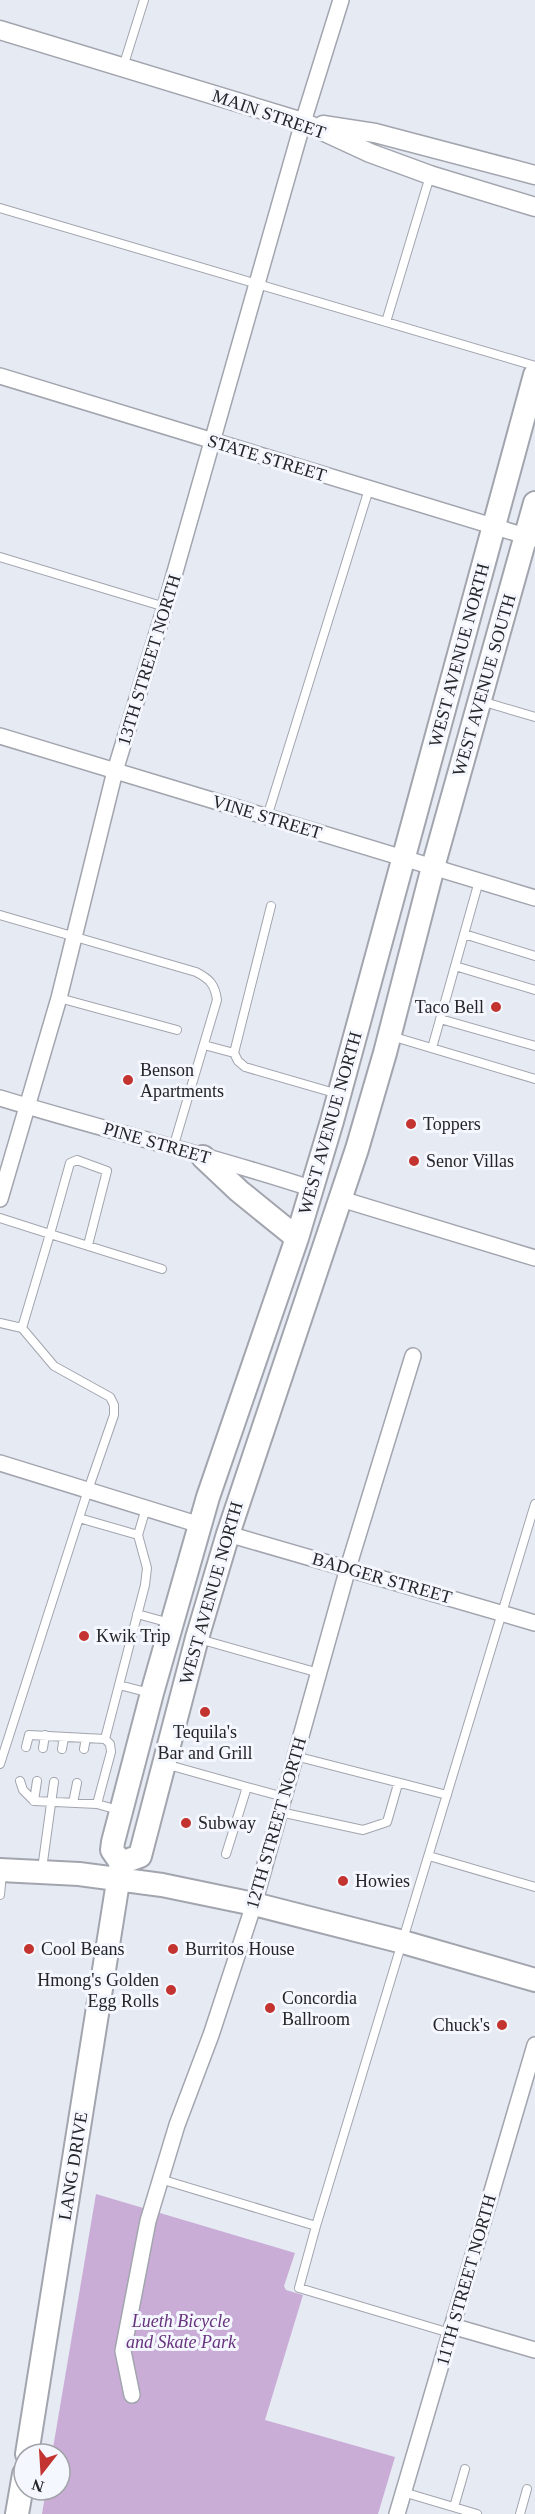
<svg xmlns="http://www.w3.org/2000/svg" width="535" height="2514" viewBox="0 0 535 2514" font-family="Georgia,serif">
  <rect width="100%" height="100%" fill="#e6eaf3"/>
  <path fill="#caadd7" d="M96 2194 295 2253 284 2286 286 2290 303 2295 265 2420 395 2457 378 2514H42L46 2490H60V2454H52Z"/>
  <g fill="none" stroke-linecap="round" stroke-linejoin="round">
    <g stroke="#a2a5ae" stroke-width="10">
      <path id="service" d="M123 67 144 0
        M0 208 535 366
        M386 322 430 176
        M0 557 165 607
        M481 701 535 717
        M267 817 369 489
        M271 906 234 1053 238 1061 245 1067 338 1094
        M0 915 196 972C210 979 215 985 217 1000L173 1148
        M464 934 535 956
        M455 966 535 990
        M59 998 177 1030
        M440 1019 535 1046
        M391 1036 535 1079
        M204 1045 234 1053
        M432 1048 479 881
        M0 1218 50 1234 22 1328 54 1366 110 1397 114 1405V1415L88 1490 0 1764
        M88 1245 107 1171 77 1160 70 1163 50 1234 162 1269
        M0 1323 22 1328
        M79 1518 138 1535
        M137 1614 170 1623
        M199 1639 319 1673
        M119 1685 150 1693
        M105 1739 110 1744 111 1752 97 1804 118 1810
        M26 1747 29 1735 105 1739 145 1585 147 1568 138 1535 146 1508
        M43 1748 45 1735
        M62 1749 64 1737
        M84 1749 86 1738
        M295 1756 447 1795
        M165 1764 247 1787 226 1854
        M20 1781 23 1790 34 1801 97 1804
        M247 1787 284 1797
        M34 1801 37 1781
        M73 1803 77 1783
        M280 1812 363 1830 387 1822 398 1784
        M429 1856 535 1887
        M42 1869 54 1782
        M0 1895 2 1873
        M160 2179 316 2226
        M450 2333 299 2288 316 2226 535 1504
        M403 2492 477 2514
        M454 2507 465 2469
        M520 2514 527 2489"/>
    </g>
    <g stroke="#a2a5ae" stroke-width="18">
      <path id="minor" d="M0 376 535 539
        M0 736 535 898
        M0 1098C104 1130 210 1155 313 1189
        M0 1199 59 998 115 771 165 607 303 122 341 0
        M341 1199 535 1258
        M0 1463 200 1525
        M228 1534 535 1623
        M452 2326 535 2350
        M132 2395 123 2351 148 2221 177 2125 211 2035 254 1904 348 1568 413 1356
        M397 2514 535 2045"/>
    </g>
    <g stroke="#a2a5ae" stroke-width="21">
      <path id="tertiary" d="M0 30 303 122 370 153 430 175 535 207
        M323 125 375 133 535 175"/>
    </g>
    <g stroke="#a2a5ae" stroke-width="26">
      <path id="primary" d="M203 1157 239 1191 297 1238
        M121 1863 140 1856 197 1638 228 1534 357 1149 385 1053 433 867 535 503
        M0 1870 79 1874 162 1885 254 1904 403 1942 535 1980
        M27 2454 121 1863 112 1850 113 1842 152 1693 208 1497 297 1238 332 1121 535 375
        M17 2514 24 2474"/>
    </g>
    <use href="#service" stroke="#fff" stroke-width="8"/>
    <use href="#minor" stroke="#fff" stroke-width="15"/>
    <use href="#tertiary" stroke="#fff" stroke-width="18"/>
    <use href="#primary" stroke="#fff" stroke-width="22"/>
  </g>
  <g fill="#c33430" stroke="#f4f7fe" stroke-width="2">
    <circle cx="496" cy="1007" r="6"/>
    <circle cx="128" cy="1080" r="6"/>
    <circle cx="411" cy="1124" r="6"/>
    <circle cx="414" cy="1161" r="6"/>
    <circle cx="84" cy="1636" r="6"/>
    <circle cx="205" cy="1712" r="6"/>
    <circle cx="186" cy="1823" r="6"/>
    <circle cx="343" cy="1881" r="6"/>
    <circle cx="29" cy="1949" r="6"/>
    <circle cx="173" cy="1949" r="6"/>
    <circle cx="171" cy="1990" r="6"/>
    <circle cx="270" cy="2008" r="6"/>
    <circle cx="502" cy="2025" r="6"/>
  </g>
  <g text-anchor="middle" stroke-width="6" stroke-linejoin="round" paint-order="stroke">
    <g font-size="18" fill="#242528" stroke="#f4f7fe">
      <text transform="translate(269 114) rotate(19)" y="6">MAIN STREET</text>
      <text transform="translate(267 458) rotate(17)" y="6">STATE STREET</text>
      <text transform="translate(459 655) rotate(-75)" y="6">WEST AVENUE NORTH</text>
      <text transform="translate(149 660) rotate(-73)" y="6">13TH STREET NORTH</text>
      <text transform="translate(484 685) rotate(-74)" y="6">WEST AVENUE SOUTH</text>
      <text transform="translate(267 817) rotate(17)" y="6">VINE STREET</text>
      <text transform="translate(330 1123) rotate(-74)" y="6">WEST AVENUE NORTH</text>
      <text transform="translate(157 1143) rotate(16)" y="6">PINE STREET</text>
      <text transform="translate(382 1578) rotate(16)" y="6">BADGER STREET</text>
      <text transform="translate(211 1593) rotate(-74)" y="6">WEST AVENUE NORTH</text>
      <text transform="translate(276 1823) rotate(-74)" y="6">12TH STREET NORTH</text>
      <text transform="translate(73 2166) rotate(-81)" y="6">LANG DRIVE</text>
      <text transform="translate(466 2280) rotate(-74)" y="6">11TH STREET NORTH</text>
    </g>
    <g font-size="18" fill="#242528" stroke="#f4f7fe" text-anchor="start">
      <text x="484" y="1013" text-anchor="end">Taco Bell</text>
      <text x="140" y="1076">Benson<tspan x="140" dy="21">Apartments</tspan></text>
      <text x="423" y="1130">Toppers</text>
      <text x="426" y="1167">Senor Villas</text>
      <text x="96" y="1642">Kwik Trip</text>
      <text x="205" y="1738" text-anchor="middle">Tequila's<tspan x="205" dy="21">Bar and Grill</tspan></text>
      <text x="198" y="1829">Subway</text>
      <text x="355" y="1887">Howies</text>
      <text x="41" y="1955">Cool Beans</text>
      <text x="185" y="1955">Burritos House</text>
      <text x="159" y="1986" text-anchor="end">Hmong's Golden<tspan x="159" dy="21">Egg Rolls</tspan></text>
      <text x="282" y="2004">Concordia<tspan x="282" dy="21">Ballroom</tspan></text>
      <text x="490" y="2031" text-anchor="end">Chuck's</text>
    </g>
    <g font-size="18" font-style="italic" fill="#68337e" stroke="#f4f7fe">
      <text x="181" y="2327">Lueth Bicycle<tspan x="181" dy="21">and Skate Park</tspan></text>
    </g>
  </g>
  <g transform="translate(42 2472) rotate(197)"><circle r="28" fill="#f4f7fe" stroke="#a1a3a8" stroke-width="1.5"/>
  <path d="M0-4.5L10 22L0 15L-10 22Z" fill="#c33430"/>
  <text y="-9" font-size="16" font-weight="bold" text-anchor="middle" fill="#242528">N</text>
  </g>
</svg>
